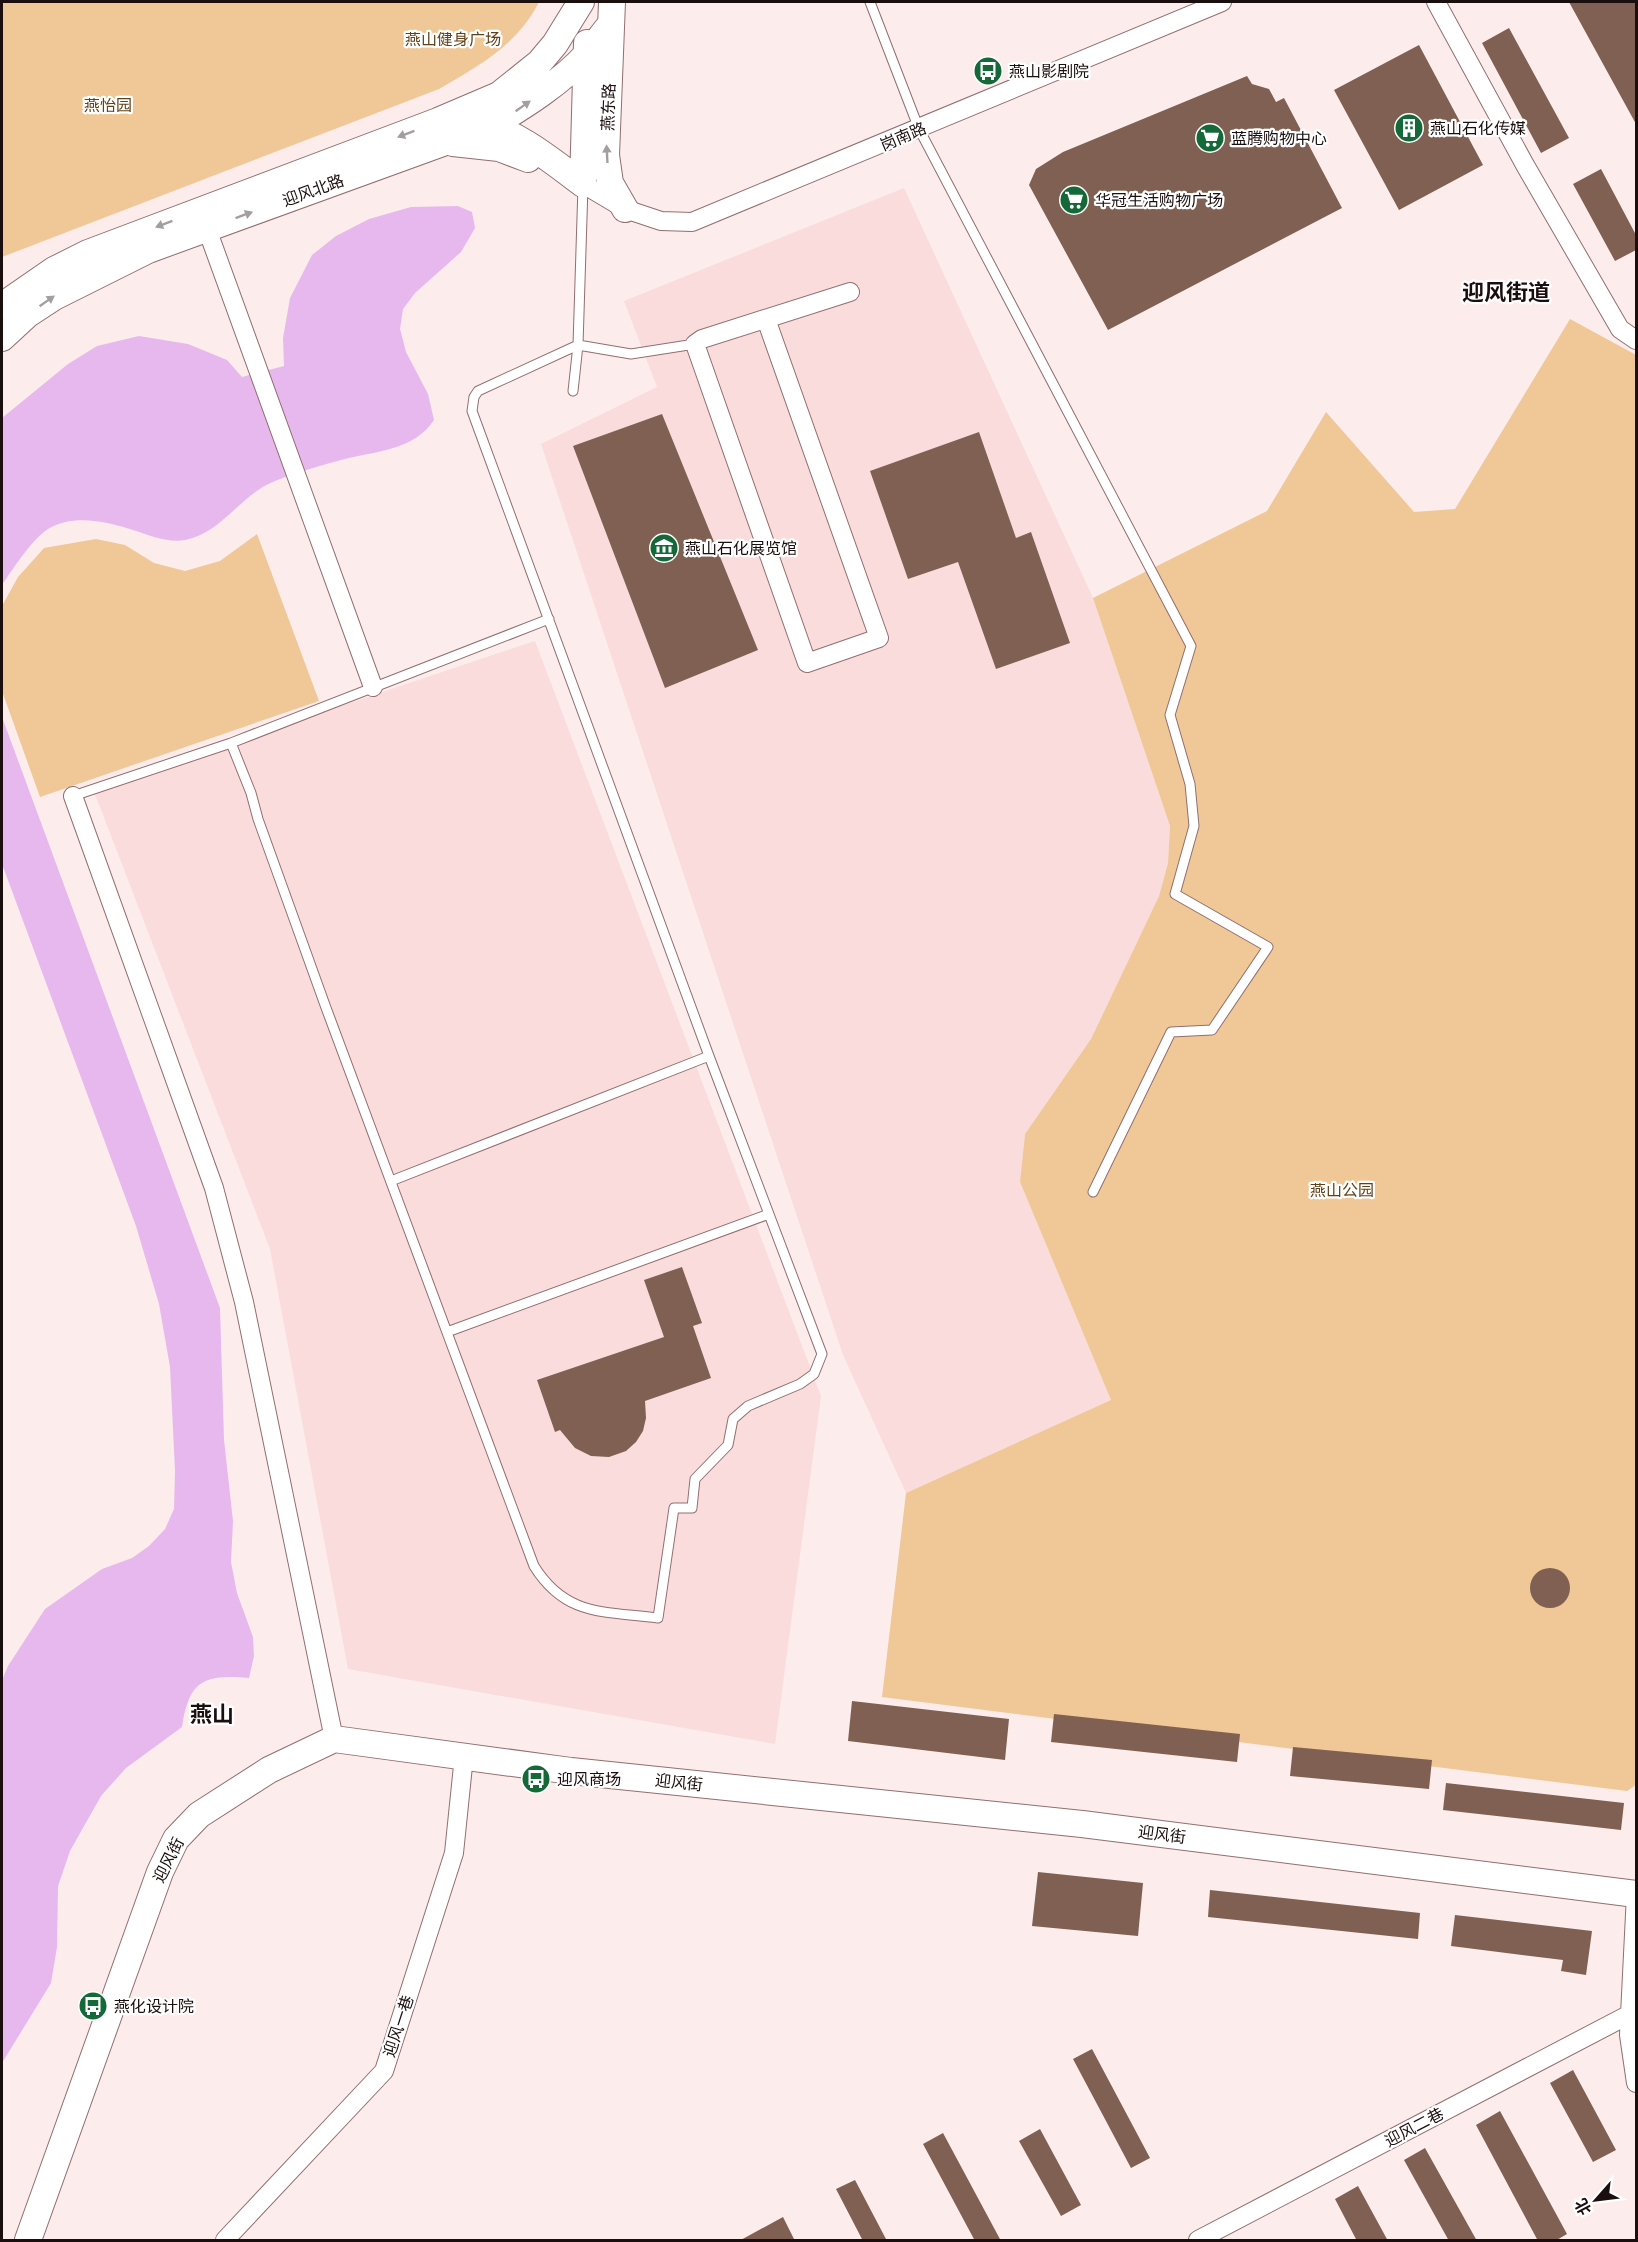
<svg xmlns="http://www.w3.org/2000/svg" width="1638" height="2242" viewBox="0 0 1638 2242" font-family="'Fira Sans Condensed','Noto Sans SC',sans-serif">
  <rect width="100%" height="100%" fill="#fdecec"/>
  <path fill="#fadcdc" d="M904 188 1093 598 1170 826 1168 863 1159 896 1091 1039 1025 1134 1020 1182 1111 1400 906 1493 843 1355 541 444 657 387 624 301Z
    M535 641 821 1396 775 1744 348 1669 270 1249 93 789Z"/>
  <path fill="#f0c796" d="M2 2H539C517 45 480 65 439 89L2 257Z
    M1570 319 1636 355V1785L1627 1791 882 1697 906 1493 1111 1400 1020 1182 1025 1134 1091 1039 1159 896 1168 863 1170 826 1093 598 1267 511 1326 412 1414 512 1455 509Z
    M257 534 319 701 40 797 2 691V606L18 577 44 548 96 539 125 545 154 563 185 571 220 561Z"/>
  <path fill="#e7b8ee" d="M458 206 472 212 475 228 461 252 415 293 403 309 400 329 406 352 428 394 434 420C414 450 377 451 345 459 322 465 297 472 275 481 241 494 222 533 185 540 169 543 151 536 136 531 109 522 74 513 48 529 33 538 12 570 2 585V418L68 364 97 346 139 336 188 344 227 360 242 377 284 366 283 338 290 298 312 255 336 236 369 219 411 207Z
    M2 717 220 1308 224 1440 233 1521 231 1562 237 1593 253 1637 254 1656 249 1678C204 1674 189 1680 182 1727L126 1768 101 1796 70 1851 58 1886 57 1947 51 1983 2 2063V1680L8 1666 45 1609 102 1569 132 1558 149 1546 165 1529 174 1509 175 1471 170 1367 159 1304 136 1226 2 864Z"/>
  <path fill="#7f6052" d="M1569 2H1636V124Z
    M1509 28 1569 138 1541 153 1482 43Z
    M1419 45 1483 165 1399 210 1334 90Z
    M1247 76 1252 84 1269 89 1276 102 1284 98 1342 208 1108 330 1029 185 1036 169 1063 152Z
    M1601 169 1636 235V250L1615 261 1573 184Z
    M662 414 758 650 665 688 573 446Z
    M979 432 1016 538 1031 532 1070 643 996 669 958 562 908 579 870 471Z
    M682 1267 702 1323 693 1326 711 1378 645 1401 646 1418 643 1431 636 1442 626 1451 609 1457 591 1456 575 1448 560 1430 555 1432 537 1380 664 1337 644 1280Z
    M1530 1588a20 20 0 1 1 40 0a20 20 0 1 1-40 0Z
    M852 1701 1009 1719 1005 1760 848 1741Z
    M1054 1714 1240 1734 1237 1762 1051 1742Z
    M1293 1747 1432 1760 1429 1789 1290 1776Z
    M1446 1783 1624 1803 1621 1830 1443 1810Z
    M1038 1872 1143 1883 1138 1936 1032 1926Z
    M1210 1890 1420 1913 1418 1939 1208 1917Z
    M1455 1915 1592 1931 1586 1975 1561 1971 1563 1960 1451 1946Z
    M1092 2049 1150 2158 1131 2168 1073 2059Z
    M1573 2070 1616 2150 1593 2162 1550 2083Z
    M1500 2111 1567 2234 1555 2241H1538L1476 2125Z
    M1040 2129 1081 2205 1061 2216 1019 2141Z
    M943 2133 1001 2241H975L923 2144Z
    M1425 2148 1477 2241H1449L1404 2160Z
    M855 2180 887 2241H863L836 2189Z
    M1358 2186 1388 2241H1357L1335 2199Z
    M783 2217 795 2241H739Z"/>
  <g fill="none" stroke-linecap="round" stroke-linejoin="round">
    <g stroke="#926e6f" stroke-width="11">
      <path id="lane" d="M870 2 919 129 1191 646 1170 715 1190 784 1194 826 1175 894 1268 947 1212 1030 1171 1032 1093 1192
        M573 391 578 345 583 186
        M231 743 251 793 258 819 325 1005 534 1566C566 1617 604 1611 658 1618L674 1508H692L695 1479 728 1445 733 1419 748 1406 800 1384 814 1374 822 1354 709 1056 472 411 474 397 478 391 578 345 631 354 695 344
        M73 796 231 743 549 619
        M391 1181 709 1056
        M447 1332 769 1214"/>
    </g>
    <g stroke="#926e6f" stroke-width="20">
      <path id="street" d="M1436 2 1525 165 1620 329 1636 340
        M583 184 625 209 661 221 692 222 1222 2
        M207 229 373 687
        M766 319 879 638 807 663 695 344 702 339 850 292
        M73 796 214 1188 244 1302 334 1739
        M1636 1894 1629 2035 1636 2083
        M225 2240 384 2071 454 1853 464 1756
        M1198 2240 1630 2014"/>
    </g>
    <g stroke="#926e6f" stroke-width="28">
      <path id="secondary" d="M612 2 606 155 610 183 625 209
        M478 122C517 132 551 160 583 184
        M453 143 499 148 528 159
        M583 184 587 43
        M2 306 54 270 88 253 438 121 499 95 539 63 555 44 581 2
        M2 338 28 314 54 297 148 250 492 125C524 106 562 82 588 53 596 44 603 33 611 24
        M28 2240 160 1872 176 1839 199 1815 269 1770 334 1739 571 1771 1082 1824 1636 1894"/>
    </g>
    <use href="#lane" stroke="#fff" stroke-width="9"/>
    <use href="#street" stroke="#fff" stroke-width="18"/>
    <use href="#secondary" stroke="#fff" stroke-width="26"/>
  </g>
  <defs><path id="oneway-solid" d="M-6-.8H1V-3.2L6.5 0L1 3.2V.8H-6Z" transform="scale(1.5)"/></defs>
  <g fill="#a49f9f">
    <use href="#oneway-solid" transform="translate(523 106) rotate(-35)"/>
    <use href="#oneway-solid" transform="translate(406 134) rotate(159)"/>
    <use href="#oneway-solid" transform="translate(607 154) rotate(-93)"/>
    <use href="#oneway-solid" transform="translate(244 215) rotate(-20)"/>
    <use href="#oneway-solid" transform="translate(164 224) rotate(159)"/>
    <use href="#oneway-solid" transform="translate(47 301) rotate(-35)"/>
  </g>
  <defs>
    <g id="bus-disc" transform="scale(1.5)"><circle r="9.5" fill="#156838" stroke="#fff"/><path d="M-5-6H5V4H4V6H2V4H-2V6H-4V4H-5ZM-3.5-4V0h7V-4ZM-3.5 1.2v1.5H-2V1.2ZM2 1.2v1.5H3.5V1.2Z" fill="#fff"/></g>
    <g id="building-disc" transform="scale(1.5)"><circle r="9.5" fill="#156838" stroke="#fff"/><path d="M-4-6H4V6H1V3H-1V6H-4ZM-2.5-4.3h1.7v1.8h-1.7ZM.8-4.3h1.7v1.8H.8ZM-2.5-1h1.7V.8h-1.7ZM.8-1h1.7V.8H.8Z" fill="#fff"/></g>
    <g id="supermarket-disc" transform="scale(1.5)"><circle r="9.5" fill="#156838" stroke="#fff"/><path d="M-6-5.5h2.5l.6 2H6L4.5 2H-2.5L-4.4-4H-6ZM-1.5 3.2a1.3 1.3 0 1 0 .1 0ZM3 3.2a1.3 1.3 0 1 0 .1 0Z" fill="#fff"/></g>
    <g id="museum-disc" transform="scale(1.5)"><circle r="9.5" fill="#156838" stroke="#fff"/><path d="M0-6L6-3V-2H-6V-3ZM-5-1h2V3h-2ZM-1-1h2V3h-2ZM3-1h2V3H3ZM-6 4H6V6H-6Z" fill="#fff"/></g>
  </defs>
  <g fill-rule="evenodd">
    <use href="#bus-disc" x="988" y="71"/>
    <use href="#building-disc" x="1409" y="128"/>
    <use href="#supermarket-disc" x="1210" y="138"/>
    <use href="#supermarket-disc" x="1074" y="200"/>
    <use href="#museum-disc" x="664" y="548"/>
    <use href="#bus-disc" x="536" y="1779"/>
    <use href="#bus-disc" x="93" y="2006"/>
  </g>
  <g text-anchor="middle" stroke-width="4.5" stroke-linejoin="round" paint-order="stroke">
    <g font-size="16" fill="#614218" stroke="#fff">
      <text x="453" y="45">燕山健身广场</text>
      <text x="108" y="111">燕怡园</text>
      <text x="1342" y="1196">燕山公园</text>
    </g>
    <g font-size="16" fill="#1b0e0f" stroke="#fff" text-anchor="start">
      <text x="1009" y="77">燕山影剧院</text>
      <text x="1430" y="134">燕山石化传媒</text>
      <text x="1231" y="144">蓝腾购物中心</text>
      <text x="1095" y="206">华冠生活购物广场</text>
      <text x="685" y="554">燕山石化展览馆</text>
      <text x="557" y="1785">迎风商场</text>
      <text x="114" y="2012">燕化设计院</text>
    </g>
    <g font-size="16" fill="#1b0e0f" stroke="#fff">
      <text transform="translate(608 107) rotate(-88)" y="6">燕东路</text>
      <text transform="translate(903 136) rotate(-23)" y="6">岗南路</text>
      <text transform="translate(313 190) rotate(-20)" y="6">迎风北路</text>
      <text transform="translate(679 1782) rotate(6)" y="6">迎风街</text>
      <text transform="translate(1162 1834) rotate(7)" y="6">迎风街</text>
      <text transform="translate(168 1860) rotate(-63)" y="6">迎风街</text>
      <text transform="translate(398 2026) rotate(-72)" y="6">迎风一巷</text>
      <text transform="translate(1414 2127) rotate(-28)" y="6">迎风二巷</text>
    </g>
    <g font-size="22" font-weight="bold" fill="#1b0e0f" stroke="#fff">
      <text x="1506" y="300">迎风街道</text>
      <text x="212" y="1722">燕山</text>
    </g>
  </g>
  <rect width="1638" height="2242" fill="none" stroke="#1b0e0f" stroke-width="6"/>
  <g transform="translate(1596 2200) rotate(242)" stroke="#ffffff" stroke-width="4.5" paint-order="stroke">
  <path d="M0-4.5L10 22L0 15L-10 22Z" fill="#1b0e0f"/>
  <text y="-9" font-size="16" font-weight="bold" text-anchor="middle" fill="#1b0e0f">北</text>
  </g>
</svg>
